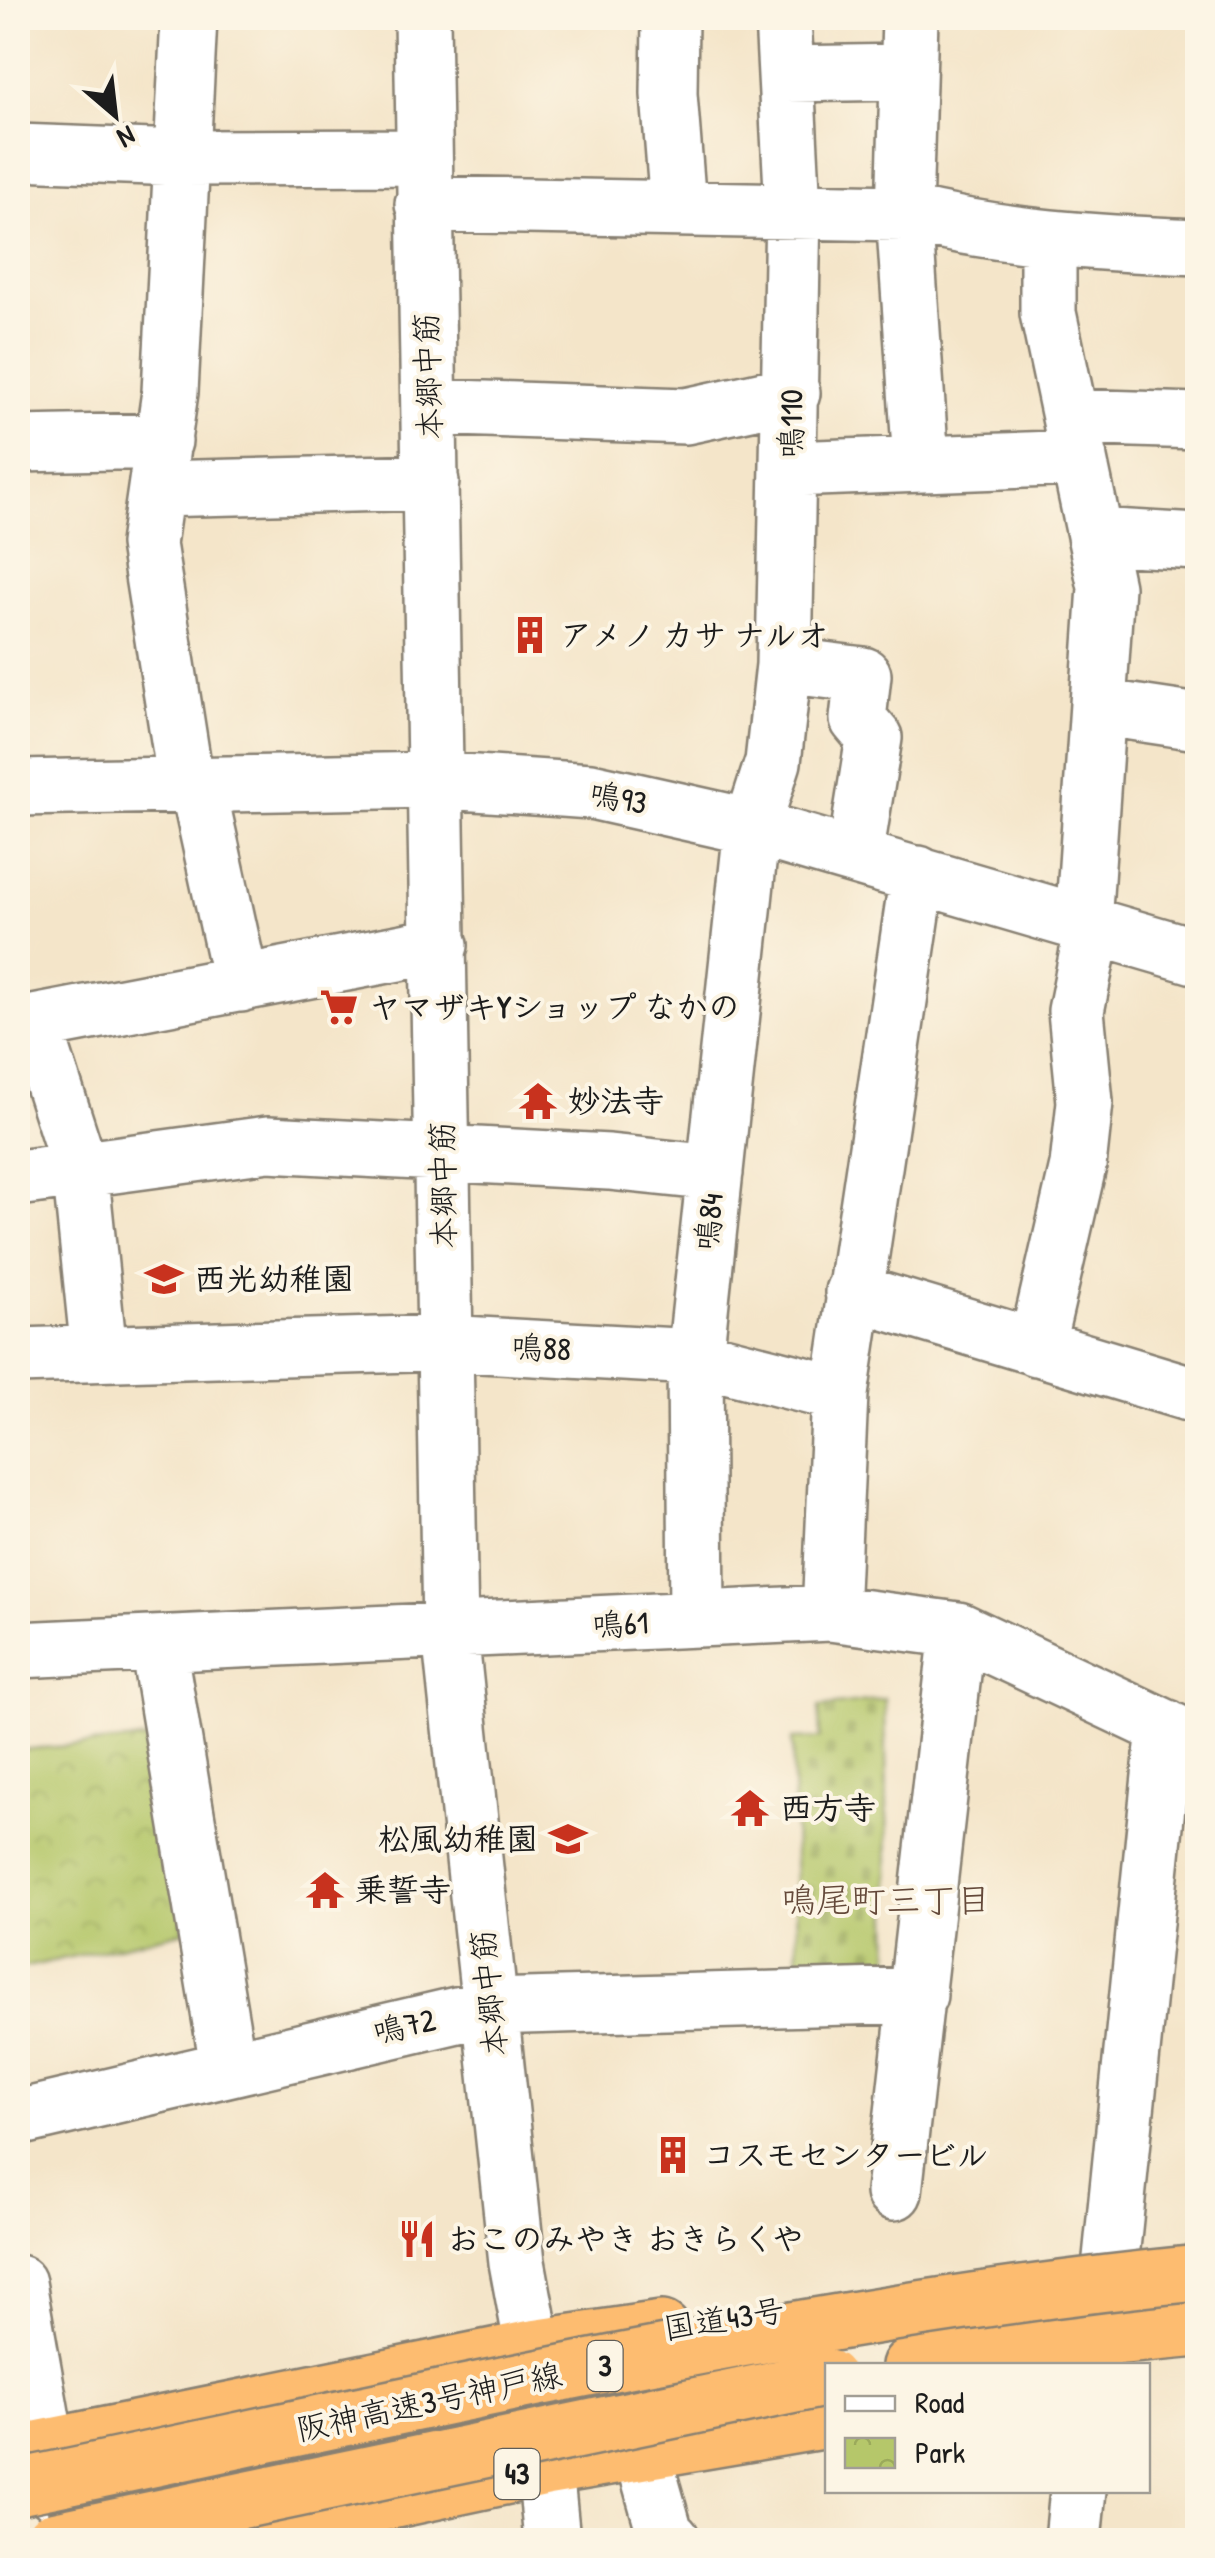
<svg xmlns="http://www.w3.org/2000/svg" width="1215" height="2558" viewBox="0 0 1215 2558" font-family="'Patrick Hand','Klee One',sans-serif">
  <defs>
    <pattern id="cemetery-stones" width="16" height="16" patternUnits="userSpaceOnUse" patternTransform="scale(2.5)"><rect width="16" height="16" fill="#b5c76a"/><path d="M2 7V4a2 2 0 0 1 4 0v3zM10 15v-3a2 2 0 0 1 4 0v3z" fill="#9baa5b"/></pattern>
    <pattern id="park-crowns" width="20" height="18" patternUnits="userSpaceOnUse" patternTransform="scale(2.5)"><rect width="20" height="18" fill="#b5c76a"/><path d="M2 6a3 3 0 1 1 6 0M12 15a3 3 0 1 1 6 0" fill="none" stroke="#9baa5b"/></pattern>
  </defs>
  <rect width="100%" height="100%" fill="#fcf5e5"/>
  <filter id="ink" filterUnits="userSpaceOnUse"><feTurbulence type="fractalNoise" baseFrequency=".01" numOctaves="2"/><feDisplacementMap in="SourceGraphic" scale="20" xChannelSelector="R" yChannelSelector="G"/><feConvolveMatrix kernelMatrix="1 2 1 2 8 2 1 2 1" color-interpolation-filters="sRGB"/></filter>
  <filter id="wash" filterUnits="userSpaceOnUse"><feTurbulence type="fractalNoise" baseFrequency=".0048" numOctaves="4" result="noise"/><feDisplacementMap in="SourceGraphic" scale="40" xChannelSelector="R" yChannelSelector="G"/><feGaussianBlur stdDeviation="2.25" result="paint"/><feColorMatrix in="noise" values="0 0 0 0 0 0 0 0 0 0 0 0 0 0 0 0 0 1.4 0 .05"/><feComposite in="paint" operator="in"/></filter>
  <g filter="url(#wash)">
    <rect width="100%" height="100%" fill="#f4e5c9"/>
    <path fill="url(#cemetery-stones)" stroke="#687243" stroke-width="2.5" d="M885 1699 890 1972 798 1974 792 1739 820 1738 819 1707Z"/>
    <path fill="url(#park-crowns)" stroke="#687243" stroke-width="2.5" d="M151 1739 185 1931 18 1969V1750Z"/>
  </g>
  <g filter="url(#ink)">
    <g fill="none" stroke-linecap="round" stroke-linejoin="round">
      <g stroke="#888072" stroke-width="60">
        <path id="minor" d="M422 18 450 1633 517 2262 533 2348 552 2540
          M670 18 669 94 678 207
          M910 18 904 213 921 464
          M786 74 906 72
          M18 152 179 158 423 157
          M423 204 904 213C1001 238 1098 243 1198 247
          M1048 240V313L1106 587 1083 924
          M429 407 686 416 792 393
          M1070 417 1198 421
          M18 444 164 441
          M790 469 1079 458
          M156 489 431 482
          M1095 536 1198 542
          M784 665 863 675 858 719 874 738 855 856
          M1098 707 1198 722
          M197 783 241 984
          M186 784 148 544 170 392 189 18
          M18 788 432 780 591 791 752 827 1198 957
          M34 1025 80 1168 99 1353
          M18 1026 440 945
          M18 1178 268 1144 609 1162 715 1173
          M853 1292 1198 1396
          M1036 1348 1078 1166 1085 1102 1076 1011 1093 927
          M18 1356 444 1343 695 1357 840 1394 830 1613
          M840 1394 918 874
          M697 1619 695 1357 752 827 773 762 784 665 793 209 783 18
          M158 1646 228 2065
          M18 1650 830 1613 958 1630 1198 1743
          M18 2118 491 2007 919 1995
          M894 2192 958 1630
          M1111 2258 1165 1727
          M18 2283 55 2493
          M642 2452 665 2533 672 2540
          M1073 2540 1078 2490"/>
      </g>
      <g stroke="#888072" stroke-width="60">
        <path id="highway" d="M910 2366 1080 2340 1198 2329
          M18 2453 533 2348 662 2329
          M208 2540 545 2468 828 2420"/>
      </g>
      <use href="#minor" stroke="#fff" stroke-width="55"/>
      <use href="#highway" stroke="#fdbc6f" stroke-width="55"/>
      <g stroke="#888072" stroke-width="60" stroke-linecap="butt">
        <path id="highway-bridge" d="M18 2487C409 2406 799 2313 1198 2273
          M53 2540 828 2378"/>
      </g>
      <use href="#highway-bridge" stroke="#fdbc6f" stroke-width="55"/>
    </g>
  </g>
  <defs>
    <g id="building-bare" transform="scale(3)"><path d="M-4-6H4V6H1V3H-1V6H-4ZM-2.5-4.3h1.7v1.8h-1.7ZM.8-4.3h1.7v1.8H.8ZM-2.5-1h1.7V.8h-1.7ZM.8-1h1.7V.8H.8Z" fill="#c8321e" stroke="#fcf5e5" stroke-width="2.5" paint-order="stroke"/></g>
    <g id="supermarket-bare" transform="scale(3)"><path d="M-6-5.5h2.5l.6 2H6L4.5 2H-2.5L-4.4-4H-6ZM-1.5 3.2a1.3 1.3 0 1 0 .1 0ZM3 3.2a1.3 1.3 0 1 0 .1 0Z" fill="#c8321e" stroke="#fcf5e5" stroke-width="2.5" paint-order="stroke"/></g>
    <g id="temple-bare" transform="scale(3)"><path d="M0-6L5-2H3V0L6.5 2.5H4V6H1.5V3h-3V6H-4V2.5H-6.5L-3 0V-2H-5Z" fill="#c8321e" stroke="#fcf5e5" stroke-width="2.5" paint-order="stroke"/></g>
    <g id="school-bare" transform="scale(3)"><path d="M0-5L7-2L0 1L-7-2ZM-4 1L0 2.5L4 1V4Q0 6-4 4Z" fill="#c8321e" stroke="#fcf5e5" stroke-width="2.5" paint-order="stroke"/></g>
    <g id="restaurant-bare" transform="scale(3)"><path d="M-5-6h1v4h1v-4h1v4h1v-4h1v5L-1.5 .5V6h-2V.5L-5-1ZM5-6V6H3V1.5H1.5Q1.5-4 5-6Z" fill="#c8321e" stroke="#fcf5e5" stroke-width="2.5" paint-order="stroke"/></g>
  </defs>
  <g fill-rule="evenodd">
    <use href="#building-bare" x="530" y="635"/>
    <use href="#supermarket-bare" x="339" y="1007"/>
    <use href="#temple-bare" x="538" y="1101"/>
    <use href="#school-bare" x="164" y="1279"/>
    <use href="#temple-bare" x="750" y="1808"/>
    <use href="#school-bare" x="568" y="1839"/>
    <use href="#temple-bare" x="325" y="1890"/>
    <use href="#building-bare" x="673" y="2155"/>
    <use href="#restaurant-bare" x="417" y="2239"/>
  </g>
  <g text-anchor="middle" stroke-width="8" stroke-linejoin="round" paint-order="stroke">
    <g fill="#fcf5e5" stroke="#5f5d58" stroke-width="2.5">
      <rect x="587.5" y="2341" width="35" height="50" rx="8"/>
      <rect x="494.5" y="2449" width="45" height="50" rx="8"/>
    </g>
    <g font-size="30" font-weight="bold" fill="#1c1c1c">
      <text x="605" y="2376">3</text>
      <text x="517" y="2484">43</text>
    </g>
    <g font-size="32" fill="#1c1c1c" stroke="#fcf5e5">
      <text transform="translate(428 376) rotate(-92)" y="11">本郷中筋</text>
      <text transform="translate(791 424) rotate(-89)" y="11">鳴110</text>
      <text transform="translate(618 798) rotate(11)" y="11">鳴93</text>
      <text transform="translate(443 1185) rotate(-91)" y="11">本郷中筋</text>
      <text transform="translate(709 1222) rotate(-84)" y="11">鳴84</text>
      <text transform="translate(541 1348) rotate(3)" y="11">鳴88</text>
      <text transform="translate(620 1624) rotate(-3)" y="11">鳴61</text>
      <text transform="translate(489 1993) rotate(-96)" y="11">本郷中筋</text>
      <text transform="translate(404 2026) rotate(-13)" y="11">鳴72</text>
      <text transform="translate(724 2319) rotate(-9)" y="11">国道43号</text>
      <text transform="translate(429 2402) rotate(-12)" y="11">阪神高速3号神戸線</text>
    </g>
    <g font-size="32" font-weight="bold" fill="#1c1c1c" stroke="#fcf5e5" text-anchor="start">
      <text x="560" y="646">アメノ カサ ナルオ</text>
      <text x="369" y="1018">ヤマザキYショップ なかの</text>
      <text x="568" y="1112">妙法寺</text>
      <text x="194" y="1290">西光幼稚園</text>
      <text x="780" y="1819">西方寺</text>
      <text x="538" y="1850" text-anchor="end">松風幼稚園</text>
      <text x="355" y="1901">乗誓寺</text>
      <text x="703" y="2166">コスモセンタービル</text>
      <text x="447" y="2250">おこのみやき おきらくや</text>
    </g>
    <g font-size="35" fill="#64493a" stroke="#fcf5e5">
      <text x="886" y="1912">鳴尾町三丁目</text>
    </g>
  </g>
  <rect width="1215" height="2558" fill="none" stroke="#fcf5e5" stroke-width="60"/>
  <rect x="825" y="2363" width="325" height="130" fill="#fcf5e5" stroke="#a29e95" stroke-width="2.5"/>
  <rect x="845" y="2396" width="50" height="15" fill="#ffffff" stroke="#a29e95" stroke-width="2.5"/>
  <text x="915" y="2413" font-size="30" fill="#1c1c1c">Road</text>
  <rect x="845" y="2438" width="50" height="30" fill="url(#park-crowns)" stroke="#a29e95" stroke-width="2.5"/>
  <text x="915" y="2463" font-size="30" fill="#1c1c1c">Park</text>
  <g transform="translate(115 115) rotate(152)" stroke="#fcf5e5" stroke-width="8" paint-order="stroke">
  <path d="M0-8L18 38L0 25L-18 38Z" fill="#1c1c1c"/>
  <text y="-15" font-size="28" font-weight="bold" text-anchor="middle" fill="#1c1c1c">N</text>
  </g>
</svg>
